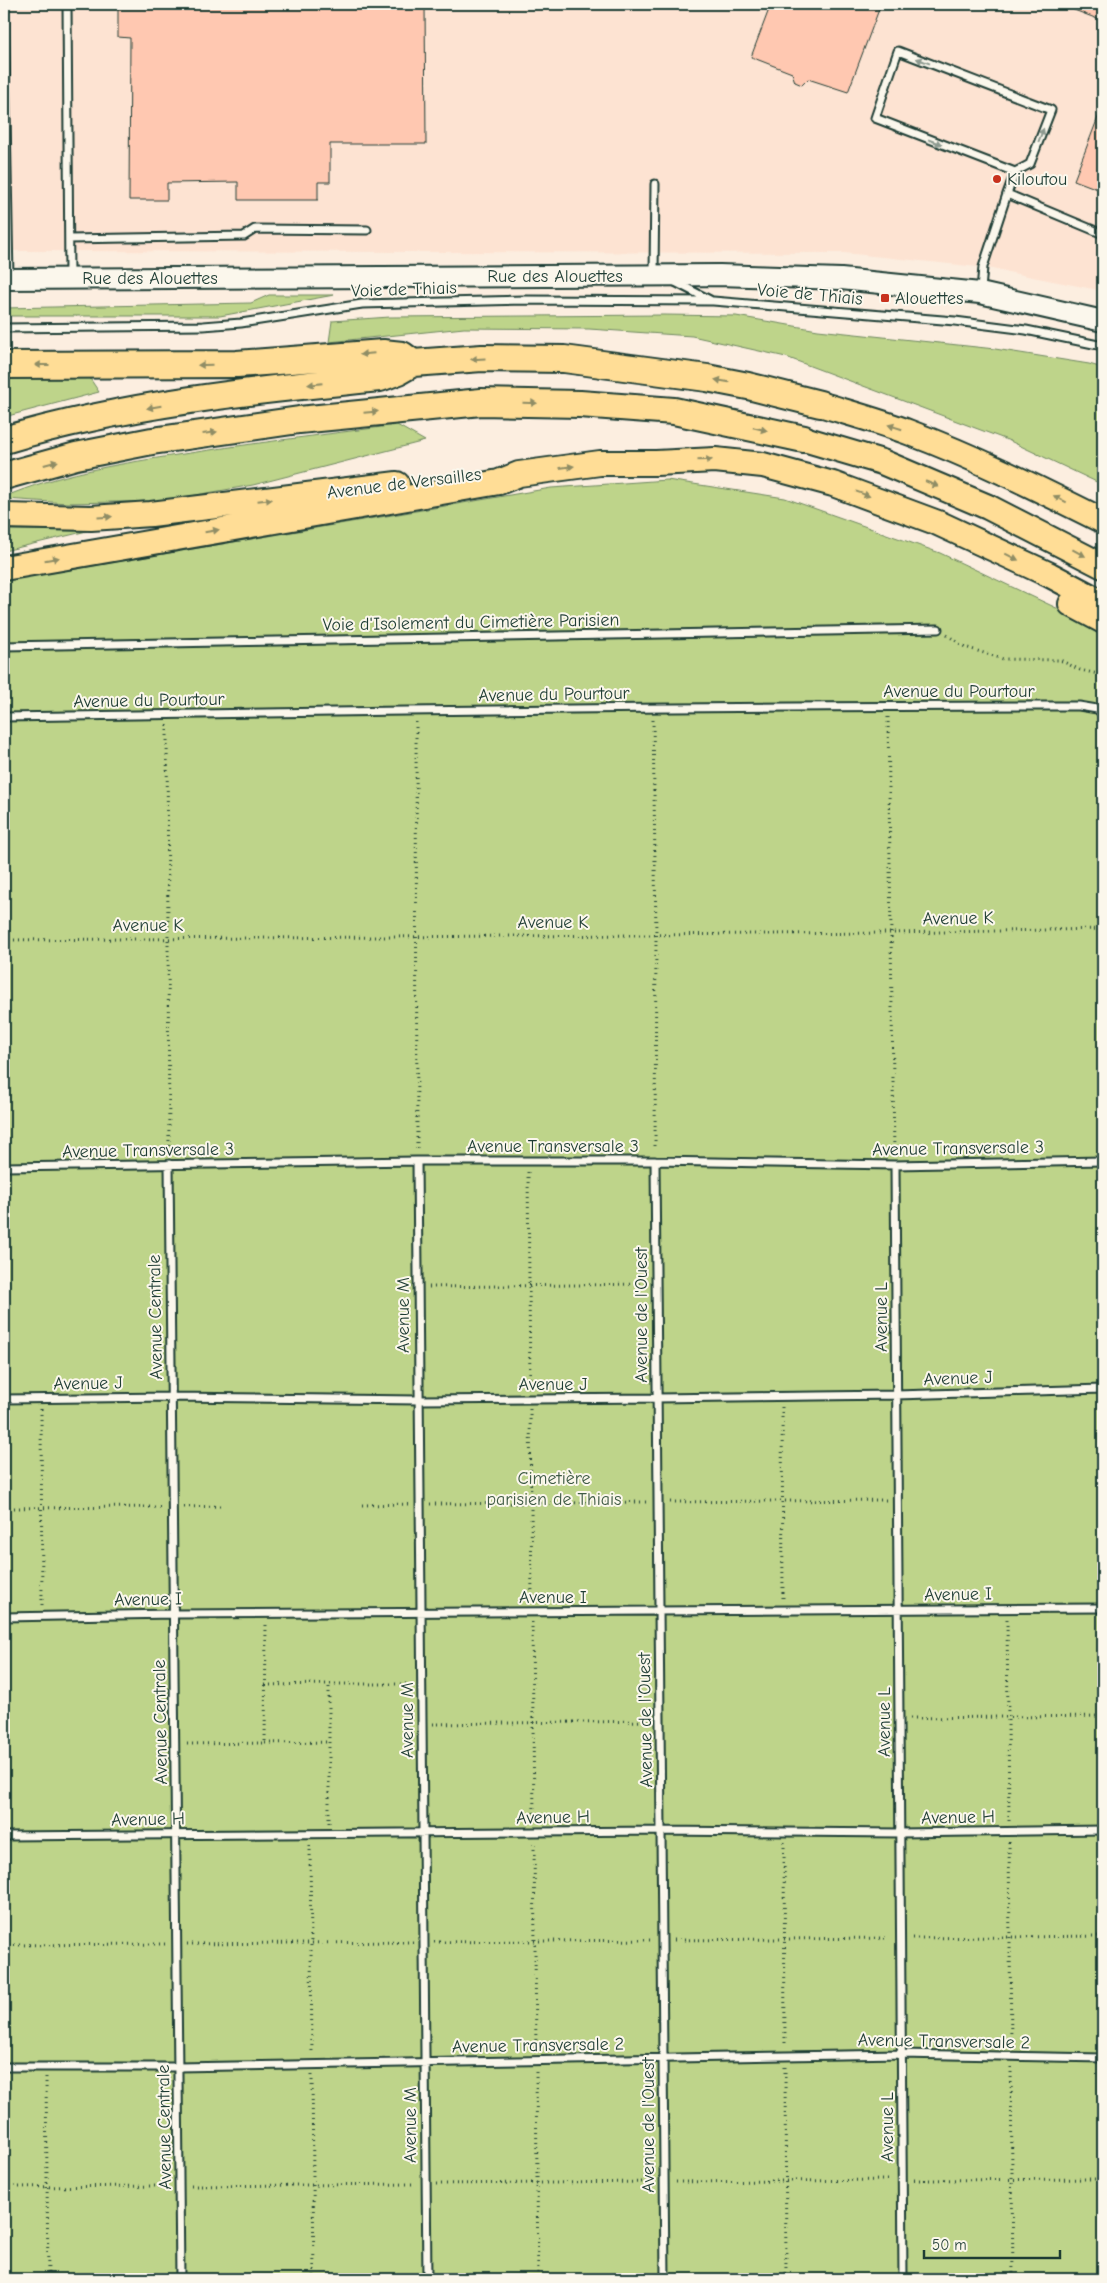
<svg xmlns="http://www.w3.org/2000/svg" width="1107" height="2283" viewBox="0 0 1107 2283" font-family="'Comic Neue',sans-serif">
  <rect width="100%" height="100%" fill="#fceee0"/>
  <filter id="ink" filterUnits="userSpaceOnUse"><feTurbulence type="fractalNoise" baseFrequency=".02" numOctaves="2"/><feDisplacementMap in="SourceGraphic" scale="10" xChannelSelector="R" yChannelSelector="G"/><feConvolveMatrix kernelMatrix="1 2 1 2 8 2 1 2 1" color-interpolation-filters="sRGB"/></filter>
  <g filter="url(#ink)">
    <path fill="#fde3d2" d="M4 4H1103V291L988 268 844 253 4 251Z"/>
    <path fill="#bed48a" stroke="#6e885f" d="M269 295H334L220 316H4V308L251 303Z
      M664 315 736 316 818 330 995 349 1089 364 1103 368V485L1010 441 786 357 692 336 589 329 464 328 329 342 332 321 390 317Z
      M87 374 99 392 4 417V375Z
      M397 425 425 441 253 485 162 501 68 503 4 499V497C58 474 113 465 170 456 245 444 321 435 397 425Z
      M667 480 785 498 940 553 1103 630V2279H4V581L551 488Z
      M4 530 87 531 4 551Z"/>
    <path fill="#ffc8b1" stroke="#1f3d34" d="M118 4H425L426 144H330V182H318V200H238V182L167 183V200H129L130 38 118 37Z
      M771 4H881L848 92 808 79 802 85 795 82 792 73 751 57Z
      M1061 4H1103V21L1061 5Z
      M1102 107H1103V191L1074 180Z"/>
    <g fill="none" stroke-linecap="round" stroke-linejoin="round">
      <g stroke="#1f3d34" stroke-width="11">
        <path id="service" d="M4 4 9 279
          M67 4 69 278
          M1007 194 1103 234
          M69 239 244 236 255 229 367 230
          M654 273 655 184
          M673 281 710 300
          M981 290 983 267 1007 194 1015 172 1030 164 1051 110 898 51 875 118 1015 172
          M4 328 203 326 241 323 362 304 525 300 713 301 955 321 1026 330 1103 346
          M4 646 938 629
          M4 717C362 711 721 706 1079 706L1097 709 1103 714
          M417 1161 427 2279
          M655 1161 665 2279
          M169 1164 180 2279
          M895 1165 903 2279
          M4 1167 417 1161H655L895 1165 1103 1161
          M4 1399 171 1397 419 1400 657 1398 896 1395 1103 1389
          M4 1617 173 1614 1103 1608
          M4 1836 661 1831 900 1833 1103 1830
          M4 2067H178L901 2054 1103 2058"/>
      </g>
      <g stroke="#1f3d34" stroke-width="24">
        <path id="secondary" d="M4 279 720 275 841 279 980 293 1103 321"/>
      </g>
      <g stroke="#1f3d34" stroke-width="28">
        <path id="trunk" d="M820 404C849 413 879 421 908 432 975 457 1039 489 1103 521
          M804 439 882 462 988 507 1103 566
          M4 516 91 518 151 514 397 484
          M4 568 499 482 519 474 600 463H656L715 460 763 465 833 484 938 523 1050 575 1103 603
          M1071 604 1103 621"/>
      </g>
      <g stroke="#1f3d34" stroke-width="30">
        <path id="motorway" d="M4 365 237 364 383 353 402 355 413 363
          M4 440C126 404 254 390 380 378L399 371 413 363 482 358 564 359 707 378 748 386 820 404
          M4 476 76 456 152 441 299 420 481 402 580 404 674 411 804 439"/>
      </g>
      <path stroke="#1f3d34" stroke-width="3" stroke-dasharray="1 4" stroke-linecap="butt" d="M947 635 965 647 1003 659 1060 660 1080 670 1103 675
        M888 717 894 1153
        M653 720 656 935 655 1149
        M416 722 417 1150
        M167 725 169 1154
        M4 940 890 933 1103 929
        M528 1172 530 1388
        M429 1287 645 1284
        M782 1407 783 1599
        M41 1409 42 1605
        M530 1409 532 1600
        M670 1502 887 1500
        M430 1504 647 1502
        M362 1505 409 1504
        M184 1507 223 1506
        M4 1508 160 1507
        M1007 1620 1009 1821
        M532 1622 534 1820
        M265 1685 329 1684
        M910 1718 1103 1716
        M433 1724 649 1721
        M265 1743 329 1742
        M187 1744 265 1743 266 1624
        M329 1823V1684H409
        M784 1842 785 2046
        M1009 1842 1011 2046
        M534 1844 536 2050
        M310 1845 312 2054
        M912 1938 1103 1936
        M674 1940 888 1938
        M434 1942 651 1940
        M187 1944 413 1942
        M4 1945 166 1944
        M785 2067 786 2279
        M1011 2067 1013 2279
        M536 2072 538 2279
        M312 2075 314 2279
        M46 2077 48 2279
        M914 2180 1103 2179
        M676 2182 890 2180
        M436 2184 653 2182
        M191 2186 415 2184
        M4 2187 168 2186"/>
      <use href="#service" stroke="#fbf7ec" stroke-width="7"/>
      <use href="#secondary" stroke="#fbf7ec" stroke-width="20"/>
      <use href="#trunk" stroke="#ffdd96" stroke-width="24"/>
      <use href="#motorway" stroke="#ffdd96" stroke-width="26"/>
    </g>
    <defs><path id="oneway-solid" d="M-6-.8H1V-3.2L6.5 0L1 3.2V.8H-6Z" transform="scale(1.25)"/></defs>
    <g fill="#8d9a90">
      <use href="#oneway-solid" transform="translate(923 61) rotate(-159)"/>
      <use href="#oneway-solid" transform="translate(1041 135) rotate(-69)"/>
      <use href="#oneway-solid" transform="translate(935 142) rotate(21)"/>
    </g>
    <g fill="#8f8d65">
      <use href="#oneway-solid" transform="translate(367 354) rotate(175)"/>
      <use href="#oneway-solid" transform="translate(478 359) rotate(177)"/>
      <use href="#oneway-solid" transform="translate(42 365) rotate(180)"/>
      <use href="#oneway-solid" transform="translate(205 365) rotate(179)"/>
      <use href="#oneway-solid" transform="translate(722 381) rotate(-170)"/>
      <use href="#oneway-solid" transform="translate(315 384) rotate(174)"/>
      <use href="#oneway-solid" transform="translate(530 403) rotate(1)"/>
      <use href="#oneway-solid" transform="translate(154 407) rotate(170)"/>
      <use href="#oneway-solid" transform="translate(371 412) rotate(-5)"/>
      <use href="#oneway-solid" transform="translate(895 427) rotate(-163)"/>
      <use href="#oneway-solid" transform="translate(760 429) rotate(13)"/>
      <use href="#oneway-solid" transform="translate(210 433) rotate(-8)"/>
      <use href="#oneway-solid" transform="translate(705 460) rotate(-2)"/>
      <use href="#oneway-solid" transform="translate(51 463) rotate(-15)"/>
      <use href="#oneway-solid" transform="translate(567 467) rotate(-7)"/>
      <use href="#oneway-solid" transform="translate(932 484) rotate(23)"/>
      <use href="#oneway-solid" transform="translate(863 494) rotate(20)"/>
      <use href="#oneway-solid" transform="translate(1060 499) rotate(-153)"/>
      <use href="#oneway-solid" transform="translate(265 500) rotate(-6)"/>
      <use href="#oneway-solid" transform="translate(105 517) rotate(-4)"/>
      <use href="#oneway-solid" transform="translate(212 531) rotate(-10)"/>
      <use href="#oneway-solid" transform="translate(1079 553) rotate(28)"/>
      <use href="#oneway-solid" transform="translate(1012 557) rotate(26)"/>
      <use href="#oneway-solid" transform="translate(52 559) rotate(-10)"/>
    </g>
  </g>
  <g fill="#c8321e" stroke="#fbf7ec" stroke-width="2">
    <circle cx="997" cy="179" r="5"/>
    <rect x="880" y="293" width="10" height="10" rx="2.5"/>
  </g>
  <g text-anchor="middle" stroke-width="4" stroke-linejoin="round" paint-order="stroke">
    <g font-size="18" fill="#1f3d34" stroke="#fbf7ec" text-anchor="start">
      <text x="1007" y="185">Kiloutou</text>
      <text x="895" y="304">Alouettes</text>
    </g>
    <g font-size="18" fill="#1f3d34" stroke="#fbf7ec">
      <text x="555" y="282">Rue des Alouettes</text>
      <text x="150" y="284">Rue des Alouettes</text>
      <text transform="translate(404 289) rotate(-2)" y="6">Voie de Thiais</text>
      <text transform="translate(810 294) rotate(5)" y="6">Voie de Thiais</text>
      <text transform="translate(404 483) rotate(-7)" y="6">Avenue de Versailles</text>
      <text transform="translate(471 622) rotate(-1)" y="6">Voie d'Isolement du Cimetière Parisien</text>
      <text x="959" y="697">Avenue du Pourtour</text>
      <text transform="translate(554 694) rotate(-1)" y="6">Avenue du Pourtour</text>
      <text transform="translate(149 700) rotate(-1)" y="6">Avenue du Pourtour</text>
      <text transform="translate(958 918) rotate(-1)" y="6">Avenue K</text>
      <text x="553" y="928">Avenue K</text>
      <text x="148" y="931">Avenue K</text>
      <text x="553" y="1152">Avenue Transversale 3</text>
      <text transform="translate(958 1148) rotate(-1)" y="6">Avenue Transversale 3</text>
      <text transform="translate(148 1150) rotate(-1)" y="6">Avenue Transversale 3</text>
      <text transform="translate(403 1315) rotate(-90)" y="6">Avenue M</text>
      <text transform="translate(641 1315) rotate(-90)" y="6">Avenue de l'Ouest</text>
      <text transform="translate(155 1317) rotate(-91)" y="6">Avenue Centrale</text>
      <text transform="translate(881 1317) rotate(-90)" y="6">Avenue L</text>
      <text transform="translate(958 1378) rotate(-2)" y="6">Avenue J</text>
      <text transform="translate(88 1383) rotate(-1)" y="6">Avenue J</text>
      <text x="553" y="1390">Avenue J</text>
      <text transform="translate(958 1594) rotate(-1)" y="6">Avenue I</text>
      <text x="553" y="1603">Avenue I</text>
      <text transform="translate(148 1599) rotate(-1)" y="6">Avenue I</text>
      <text transform="translate(407 1720) rotate(-90)" y="6">Avenue M</text>
      <text transform="translate(645 1720) rotate(-91)" y="6">Avenue de l'Ouest</text>
      <text transform="translate(160 1722) rotate(-91)" y="6">Avenue Centrale</text>
      <text transform="translate(884 1722) rotate(-90)" y="6">Avenue L</text>
      <text transform="translate(553 1817) rotate(-1)" y="6">Avenue H</text>
      <text transform="translate(958 1817) rotate(-1)" y="6">Avenue H</text>
      <text transform="translate(148 1819) rotate(-1)" y="6">Avenue H</text>
      <text transform="translate(944 2041) rotate(1)" y="6">Avenue Transversale 2</text>
      <text transform="translate(538 2045) rotate(-1)" y="6">Avenue Transversale 2</text>
      <text transform="translate(410 2125) rotate(-90)" y="6">Avenue M</text>
      <text transform="translate(648 2125) rotate(-90)" y="6">Avenue de l'Ouest</text>
      <text transform="translate(164 2127) rotate(-91)" y="6">Avenue Centrale</text>
      <text transform="translate(887 2127) rotate(-90)" y="6">Avenue L</text>
    </g>
    <g font-size="18" fill="#3f5b45" stroke="#fbf7ec">
      <text x="554" y="1484">Cimetière<tspan x="554" dy="21">parisien de Thiais</tspan></text>
    </g>
  </g>
  <rect width="1107" height="2283" fill="none" stroke="#fbf7ec" stroke-width="20"/>
  <rect x="10" y="10" width="1087" height="2263" fill="none" stroke="#1f3d34" stroke-width="2" filter="url(#ink)"/>
  <path d="M924 2250v8h136v-8" fill="none" stroke="#1f3d34" stroke-width="2.5"/>
  <text x="932" y="2250" font-size="15" fill="#1f3d34" stroke="#fbf7ec" stroke-width="4" paint-order="stroke">50 m</text>
</svg>
